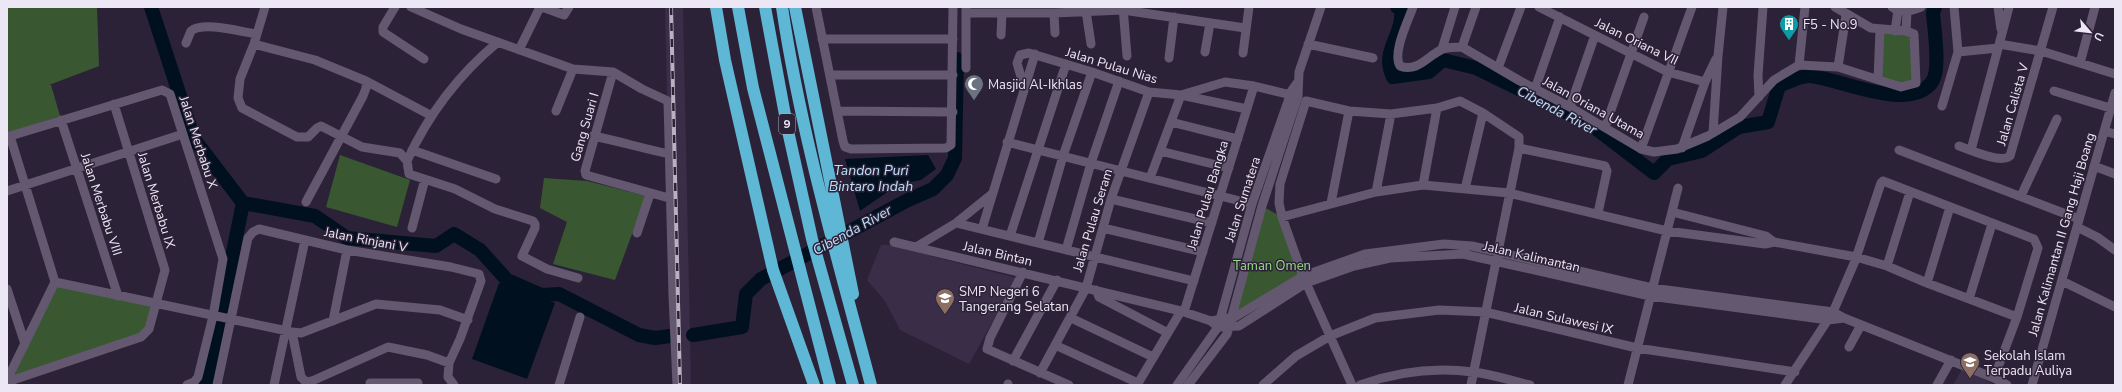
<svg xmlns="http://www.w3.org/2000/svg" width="2122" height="392" viewBox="0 0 2122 392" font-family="'Nunito Sans',sans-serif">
  <rect width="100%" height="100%" fill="#2c2237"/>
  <path fill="#392d47" d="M665 7H683L691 385H674Z
    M881 245H910L931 256 1017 278 969 364 900 330 885 301 867 280Z
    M1962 369 1973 373 1994 385H1953Z"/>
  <path fill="#395832" d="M7 7H97L99 66 49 85H51L60 116 7 134Z
    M1882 32 1911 34 1915 83 1901 85 1879 78Z
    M340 155 410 180 397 227 326 207Z
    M544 178 587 181 646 196 615 280 553 264 567 222 540 208Z
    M1262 206 1282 217 1303 276 1231 318Z
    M56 286 152 306 144 332 14 376Z"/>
  <path fill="#00101f" d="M928 155 936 169 921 180 899 184 860 211 845 159Z
    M499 283 555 303 527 379 472 359Z"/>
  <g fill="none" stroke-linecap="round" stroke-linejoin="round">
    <path stroke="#00101f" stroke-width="14" d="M151 7 194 139 243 203 206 385
      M1397 7 1401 10C1404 35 1380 51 1393 77L1429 72 1443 60 1476 68 1590 124 1654 173 1668 159 1702 151 1739 127 1768 122 1779 86C1787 83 1801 75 1810 76 1841 79 1909 113 1932 82 1941 70 1934 28 1933 13L1935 7
      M243 203 315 216 347 238 436 246 454 234 480 250 507 280 541 295 559 294 639 335 655 338 670 336
      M693 335 742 327 746 294 761 279 906 201 933 189 947 175 955 158 957 59"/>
    <path stroke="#63586f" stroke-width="9" d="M265 7 254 44 240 79 238 98 242 108 297 137H308L317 128 321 126 362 147 400 153 407 161 409 174 455 189 495 209 533 221 535 224V228L522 256 547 269 578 278
      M395 7 383 27V32L424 59
      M411 7 461 29 573 69 613 72 642 89 668 101 673 296 677 385
      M542 7 564 15 569 7
      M816 7 843 141 845 147 851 149 946 148 951 145 953 7
      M1123 7 1127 56
      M1413 7C1408 21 1392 53 1400 66 1418 73 1428 55 1443 49 1450 47 1456 47 1462 47L1520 81 1570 107 1641 149 1654 152 1677 149 1708 136 1740 117 1774 80 1799 65 1838 67 1901 87 1916 83 1914 34 1906 31 1871 28 1835 7
      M1539 7 1668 72 1705 82
      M1892 7C1901 14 1911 11 1921 7
      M1998 7 2001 29
      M966 8V68
      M1086 11 1091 44
      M966 13H1054L1123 10 1245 28
      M1054 13 1055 33
      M1895 31 1898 10
      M1906 31 1907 11
      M1001 35 1002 13
      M822 39H953
      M186 43 191 31C204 21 241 32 257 34
      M254 44 315 60 366 81V88L363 96 306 202
      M1308 44 1373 58
      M1999 44 2041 51 2115 74
      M1462 47 1476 7
      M1442 49 1455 7
      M519 50 540 7
      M1205 52 1210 23
      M1958 52 1998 48
      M1243 53 1249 7
      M1169 58 1174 17
      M2080 63 2095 7
      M1799 65 1805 7
      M1838 67 1846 15
      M1498 68 1521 7
      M613 72 585 171 586 175 669 198
      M830 75H953
      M1878 79 1880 30
      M366 81 430 115
      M1024 87 1017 63 1020 55 1029 53 1092 72 1149 92 1181 95 1225 82 1254 86 1295 96
      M1535 89 1560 17
      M2054 91 2110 108
      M1759 97 1758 75 1763 7
      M1942 106 1958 52 1954 7
      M1570 107 1595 35
      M556 111 573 69
      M837 111 953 112
      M61 120 118 296
      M1171 122 1238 139
      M1605 127 1644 17
      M2104 131 2115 134
      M1713 133 1718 56 1723 7
      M10 136 55 282
      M593 136C619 141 644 149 670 154
      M7 137 162 90 170 94 223 259 213 316 198 377 194 382 187 385
      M1007 142 1252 204
      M1959 146C1970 150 2001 164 2010 156L2053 7
      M1519 148 1605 166 1607 171 1598 213
      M1682 148 1705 82 1716 59
      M1641 149 1692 7
      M412 150 496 179
      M1899 150 2079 219
      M1971 150 2009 7
      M1160 151 1229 168
      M407 161C429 113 458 75 498 42
      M2094 166 2115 174
      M1150 178 1181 95 1247 109
      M1423 185 1437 108
      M1465 189 1483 113
      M7 191 183 134
      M1376 192 1391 114
      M2021 196 2057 119
      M1111 199 1212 223
      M1331 203 1349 111
      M1672 212 1766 236 1774 242 1856 257 1887 266 1927 283 2017 317
      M1282 217 1376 192 1423 185 1509 193 1667 231 1765 244 1774 242
      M956 223 1194 281
      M2077 227 2097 237 2115 250
      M412 228 425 179
      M1103 228 1203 252
      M982 229 1035 54
      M637 233 650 194
      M1010 236 1066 64
      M894 242 1181 311 1211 321 1218 327 1239 326 1306 283 1354 266 1390 258 1463 254 1650 296 1828 320 1844 318
      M1038 243 1063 156 1092 72
      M916 247 956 223 992 194
      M1066 250 1091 163 1119 81
      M1887 266 1910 192
      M1023 272 990 338 987 349 1069 385
      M2062 281 2115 307
      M55 282 292 332 301 333 376 304 440 310 468 320
      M1927 283 1950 207
      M7 289 25 344
      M1096 290 1099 297 1168 333
      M1969 299 1992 224
      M1184 312 1254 86
      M1071 318 1153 357
      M333 321 347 250
      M1211 321 1235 317 1303 276 1365 254 1444 244 1472 246 1652 288 1833 312 1844 318 1994 378 2007 385
      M292 332 301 377 306 382 312 381 388 347 427 355 449 363
      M1055 345 1138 383
      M1849 347 1861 325
      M1013 361 1057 280
      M1040 373 1086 288 1111 199 1149 92
      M7 380 55 282
      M7 382 141 337 149 329 165 270 114 104
      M370 383H418
      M217 385 248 238 253 232 259 229 347 250 451 267 479 274 481 281 460 339 449 363 448 377 454 385
      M274 385 305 240
      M559 385 580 317
      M1008 385V384
      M1137 385 1181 311
      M1177 385 1218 327 1252 204 1292 90 1297 83
      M1188 385 1227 334 1262 206 1298 96 1299 72 1321 7
      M1263 385 1296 356 1330 336 1375 318 1439 310 1485 312 1637 348 1795 372
      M1352 385 1303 276 1282 217 1279 203 1280 184 1306 101 1349 111 1391 114 1437 108 1460 101 1483 113 1519 137V148L1471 385
      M1360 385C1396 372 1435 367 1473 372 1492 374 1512 381 1530 385
      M1628 385 1678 188
      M1785 385 1833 312 1855 261 1881 183 1883 181 2034 239 2038 248 2017 317 1994 378
      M1937 385 1951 360
      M2032 385 2115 93"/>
    <path stroke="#5fb7d6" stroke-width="12" d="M716 7 725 60 773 270 814 385
      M738 7 753 88 830 385
      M765 7 788 131 812 239 853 385
      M782 7C801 135 838 260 871 385
      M795 7 853 294"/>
    <g stroke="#b8b1c1" stroke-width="4">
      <path id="rail" d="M671 7 680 385"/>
    </g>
    <use href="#rail" stroke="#2c2237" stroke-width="2.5" stroke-dasharray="8" stroke-linecap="butt"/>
  </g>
  <defs>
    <g id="building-pin" transform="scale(1)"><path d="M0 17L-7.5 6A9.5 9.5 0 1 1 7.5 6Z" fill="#0f9aa8" stroke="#2c2237"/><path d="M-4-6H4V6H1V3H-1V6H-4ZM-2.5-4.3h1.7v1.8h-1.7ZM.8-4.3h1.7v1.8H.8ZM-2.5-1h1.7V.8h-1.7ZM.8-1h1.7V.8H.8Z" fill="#fff"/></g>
    <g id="mosque-pin" transform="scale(1)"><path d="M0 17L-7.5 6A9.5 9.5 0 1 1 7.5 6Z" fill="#6b7280" stroke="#2c2237"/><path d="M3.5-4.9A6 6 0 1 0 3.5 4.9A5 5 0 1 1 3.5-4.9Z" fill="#fff"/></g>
    <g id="school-pin" transform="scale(1)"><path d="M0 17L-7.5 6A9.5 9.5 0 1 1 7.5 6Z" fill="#8d6e63" stroke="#2c2237"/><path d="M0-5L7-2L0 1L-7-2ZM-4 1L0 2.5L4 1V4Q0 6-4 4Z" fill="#fff"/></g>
  </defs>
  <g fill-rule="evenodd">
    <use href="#building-pin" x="1789" y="24"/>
    <use href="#mosque-pin" x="974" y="84"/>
    <use href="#school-pin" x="945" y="298"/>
    <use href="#school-pin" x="1970" y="362"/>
  </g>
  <g text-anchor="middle" stroke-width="3" stroke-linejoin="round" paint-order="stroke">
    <rect fill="#2c2237" stroke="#b3acbc" stroke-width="1" x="779" y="114" width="16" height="20" rx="3"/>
    <g font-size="12" font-weight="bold" fill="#ede7f5">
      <text x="787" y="128">9</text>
    </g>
    <g font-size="13" fill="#ede7f5" stroke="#2c2237" text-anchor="start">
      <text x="1803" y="29">F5 - No.9</text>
      <text x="988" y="89">Masjid Al-Ikhlas</text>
      <text x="959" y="296">SMP Negeri 6<tspan x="959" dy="15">Tangerang Selatan</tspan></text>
      <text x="1984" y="360">Sekolah Islam<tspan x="1984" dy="15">Terpadu Auliya</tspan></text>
    </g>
    <g font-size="13" fill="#ede7f5" stroke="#2c2237">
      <text transform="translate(1637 41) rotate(26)" y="5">Jalan Oriana VII</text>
      <text transform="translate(1112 65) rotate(17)" y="5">Jalan Pulau Nias</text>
      <text transform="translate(2012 104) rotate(-74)" y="5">Jalan Calista V</text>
      <text transform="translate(1594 107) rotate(29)" y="5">Jalan Oriana Utama</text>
      <text transform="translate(584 127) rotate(-74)" y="5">Gang Suari I</text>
      <text transform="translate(199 142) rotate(72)" y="5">Jalan Merbabu X</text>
      <text transform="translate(1207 195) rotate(-73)" y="5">Jalan Pulau Bangka</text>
      <text transform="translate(1242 199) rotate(-72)" y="5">Jalan Sumatera</text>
      <text transform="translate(157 200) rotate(73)" y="5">Jalan Merbabu IX</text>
      <text transform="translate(102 204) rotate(72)" y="5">Jalan Merbabu VIII</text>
      <text transform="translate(1092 220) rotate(-73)" y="5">Jalan Pulau Seram</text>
      <text transform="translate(2061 234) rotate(-74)" y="5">Jalan Kalimantan II Gang Haji Boang</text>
      <text transform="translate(366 239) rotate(11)" y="5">Jalan Rinjani V</text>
      <text transform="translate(998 253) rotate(13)" y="5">Jalan Bintan</text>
      <text transform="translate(1532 256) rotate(13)" y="5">Jalan Kalimantan</text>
      <text transform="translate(1564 318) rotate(13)" y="5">Jalan Sulawesi IX</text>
    </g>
    <g font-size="13" fill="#98dc88" stroke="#2c2237">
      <text x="1272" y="270">Taman Omen</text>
    </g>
    <g font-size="14" font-style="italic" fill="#bee0fc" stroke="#2c2237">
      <text transform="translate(1557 110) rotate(28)" y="5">Cibenda River</text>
      <text x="871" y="175">Tandon Puri<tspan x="871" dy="16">Bintaro Indah</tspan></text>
      <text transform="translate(852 230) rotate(-29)" y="5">Cibenda River</text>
    </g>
  </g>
  <rect width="2122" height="392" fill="none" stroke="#ede7f5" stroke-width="16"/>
  <g transform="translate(2090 32) rotate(118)" stroke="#2c2237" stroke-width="3" paint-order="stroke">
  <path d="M0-3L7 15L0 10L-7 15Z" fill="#ede7f5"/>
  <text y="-6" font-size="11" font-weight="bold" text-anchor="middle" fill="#ede7f5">U</text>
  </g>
</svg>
